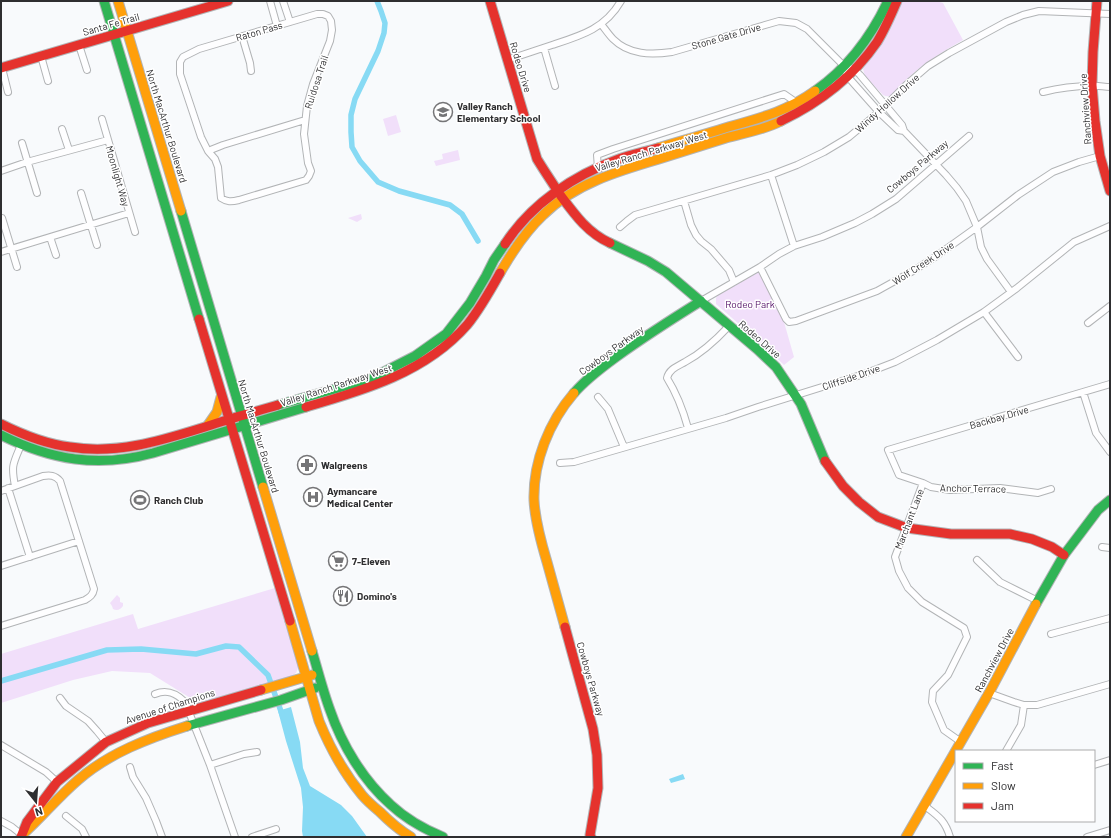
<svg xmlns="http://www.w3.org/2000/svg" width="1111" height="838" viewBox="0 0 1111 838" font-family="Barlow,sans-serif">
  <rect width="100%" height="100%" fill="#f8fafc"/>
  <path fill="#f1dffa" d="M902 1H936L943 3 963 40C942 52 922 64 905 81 898 88 894 100 883 95L865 76 863 69C868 60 876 53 881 44 889 30 895 16 902 1Z
    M396 115 401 132 388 136 383 119Z
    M458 150 460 160 436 166 434 161 443 159 442 154Z
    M361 214 362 219 357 222 348 218Z
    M759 272 782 315 794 357 784 365 763 345 716 304V298L718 295Z
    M275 588 299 666 296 673 292 676 200 704 150 673 112 671 73 680 1 703V654L133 614 138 629Z
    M117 595 120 598V602L123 603V606C120 610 117 611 113 609L112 606 110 603Z"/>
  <path fill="#87daf4" d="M291 707 300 742 303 768 310 786 341 805 352 816 367 837H303L302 831 303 807 301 788 286 741 278 711Z
    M683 774 685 779 671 783 669 779Z"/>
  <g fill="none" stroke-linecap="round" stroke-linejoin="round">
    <path stroke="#87daf4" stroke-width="5.5" d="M377 1 381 11 385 23 384 33 378 51 355 99 351 115V132L352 147 360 161 378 182 399 191 450 205 462 214 478 241
      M1 681 107 650 141 649 196 654 226 646 239 647 268 675 283 717"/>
    <g stroke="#b2b4b6" stroke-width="8">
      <path id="street" d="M270 1 277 26
        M283 1 290 22
        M317 14H323L328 16 331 21 332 30 330 41 313 84 307 106 304 134 308 163 311 171 309 176 306 180 239 200C231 202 227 202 221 198L218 167 215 159 208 151 201 137 180 74V62L183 57 199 49Z
        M601 24C605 29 609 35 613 39 629 55 651 55 672 52L779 21 796 23 807 29 844 66 855 70 860 75 902 125 904 131 946 175 957 188 966 201 977 227 981 247 987 259 1011 292
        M242 36 250 63 251 71
        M79 45 87 70
        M544 48 555 86
        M41 56 48 81
        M507 60C522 55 537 50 552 45 580 36 605 29 621 1
        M844 66 848 77 879 112 898 130 904 131
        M2 68 8 92
        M1043 92C1059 88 1075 86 1091 86 1097 85 1104 87 1110 87
        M102 119 135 232
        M62 129 69 150
        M22 143 37 193
        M208 151 223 145 305 120
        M598 168 597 155 613 149 784 94 797 103
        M1 171 27 162 108 140
        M771 175 794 246
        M81 193 97 245
        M684 201 691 225 696 235 701 241 711 249 729 270 734 282
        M2 218 17 267
        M620 227 627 221 635 215 771 175 797 165 824 152 849 137 879 112 906 85 928 66 949 53 1006 22 1023 15 1039 11 1110 14
        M50 237 56 255
        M1 252 129 213
        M760 267 786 319 789 322 796 321 877 291 913 271 935 257 977 227 1018 195 1053 172 1079 162 1100 156
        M701 301 760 267 779 254 794 246 822 237 855 223 872 214 896 199 969 136
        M984 312 1018 357
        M1088 323 1110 306
        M1083 392 1096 433 1110 452
        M598 397 608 409 624 447
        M688 428C683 410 677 394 667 378 669 369 678 366 685 362 702 353 716 340 729 326
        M560 463 574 462 726 418 758 407 864 374 895 362 937 340 984 312 1017 288 1074 242 1110 226
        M923 483 895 557 899 571 908 588 922 602 964 628 967 637 948 675 933 691 932 702 944 730 961 742
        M15 486C11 465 13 464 21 445
        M8 488 30 557
        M1051 489 1038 493 1000 488 950 490 931 487 923 483 899 475 888 450 1110 384
        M1 491 43 476C50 475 55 475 60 481L94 589C93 595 90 597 85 600L1 626
        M1102 547 1110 548
        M977 560 1000 582 1038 601
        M1 566 79 541
        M1051 634 1110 618
        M989 693 1014 702 1024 705H1037L1110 684
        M155 694C167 689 176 693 185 702L210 765 235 837
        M60 698 66 706 88 721 97 731 106 742
        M1 745 46 772 57 782
        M1006 751 1021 725 1024 705
        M210 765 244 754 257 752
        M1094 765 1110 760
        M130 767 133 777 146 798 156 821 162 837
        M925 806C938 816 945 820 950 837
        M66 816 82 829 86 837
        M1 821 12 827 22 835
        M252 837 276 829
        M1087 837 1110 830"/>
    </g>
    <g stroke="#b2b4b6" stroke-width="11">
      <path id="fast" d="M104 1 199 319
        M815 91C848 68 871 37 888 1
        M181 211 263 487
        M610 243 648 261 666 272 757 349 776 367 801 404 825 461
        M574 393C586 379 601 368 616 357 644 337 672 319 701 301
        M278 405 370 379 415 356 446 334 470 303 486 276 494 260 505 244
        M1 435C51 460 98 468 153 453L306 407
        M1036 604 1064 555 1098 510 1110 500
        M312 651C318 671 323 691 330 710 342 745 363 780 391 805 406 819 424 829 443 837
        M187 726 281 700 315 688"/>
    </g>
    <g stroke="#b2b4b6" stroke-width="11">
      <path id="slow" d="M118 1 181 211
        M658 148C680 141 703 135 725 128 760 118 786 112 815 91
        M500 273C512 252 525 232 543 215 574 184 618 171 659 159 682 152 704 145 726 138 744 133 764 130 781 121
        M208 425 217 412 221 397
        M263 487 312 651
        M290 621 319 721C330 748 344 773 362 795 367 801 374 807 380 812 390 822 399 830 411 837
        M565 627C559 605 553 584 547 562 541 542 535 521 534 500 533 462 549 422 574 393
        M261 690 312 675
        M22 835C42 817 58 797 78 780 109 753 149 738 187 726
        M906 837 989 693 1036 604"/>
    </g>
    <g stroke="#b2b4b6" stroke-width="11">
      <path id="jam" d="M490 1 537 159C545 172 553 184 561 196 575 215 588 233 610 243
        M1097 1 1093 52 1092 85 1095 121 1100 156 1110 191
        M1 68 228 1
        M781 121C819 103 853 77 877 42 885 29 891 15 897 1
        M505 244C531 204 574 175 619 159 632 154 645 152 658 148
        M199 319 290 621
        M306 407C365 390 426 372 467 325 480 309 490 291 500 273
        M1 424C23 435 46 444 70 447 118 455 163 440 208 426 231 418 255 412 278 405
        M825 461 843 486 859 502 878 517 907 528 951 534H1010L1032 539 1052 547 1064 555
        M565 627 593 729 597 755 598 788 590 835 591 837
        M21 837 27 822 57 782 106 742 148 723 261 690"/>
    </g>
    <use href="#street" stroke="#fefeff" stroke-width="6"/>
    <use href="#fast" stroke="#30b455" stroke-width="9"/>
    <use href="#slow" stroke="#ff9f0a" stroke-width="9"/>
    <use href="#jam" stroke="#e5322d" stroke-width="9"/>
  </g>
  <defs>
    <g id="school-ring" transform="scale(1)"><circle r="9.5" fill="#fff" stroke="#757577" stroke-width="1.5"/><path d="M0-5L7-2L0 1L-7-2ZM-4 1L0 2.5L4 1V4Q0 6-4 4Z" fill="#757577"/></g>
    <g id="pharmacy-ring" transform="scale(1)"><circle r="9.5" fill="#fff" stroke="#757577" stroke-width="1.5"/><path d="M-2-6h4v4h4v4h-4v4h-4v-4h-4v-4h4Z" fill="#757577"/></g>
    <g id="hospital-ring" transform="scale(1)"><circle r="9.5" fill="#fff" stroke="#757577" stroke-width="1.5"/><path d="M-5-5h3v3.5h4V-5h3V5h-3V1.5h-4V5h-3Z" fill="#757577"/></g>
    <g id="stadium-ring" transform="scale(1)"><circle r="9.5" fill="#fff" stroke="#757577" stroke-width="1.5"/><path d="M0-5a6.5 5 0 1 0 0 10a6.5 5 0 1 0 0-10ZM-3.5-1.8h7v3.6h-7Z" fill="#757577"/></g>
    <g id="supermarket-ring" transform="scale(1)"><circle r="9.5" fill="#fff" stroke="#757577" stroke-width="1.5"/><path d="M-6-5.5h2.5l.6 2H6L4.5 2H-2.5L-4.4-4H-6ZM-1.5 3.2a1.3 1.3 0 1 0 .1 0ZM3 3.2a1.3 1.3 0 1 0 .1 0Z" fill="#757577"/></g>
    <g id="restaurant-ring" transform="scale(1)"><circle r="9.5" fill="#fff" stroke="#757577" stroke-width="1.5"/><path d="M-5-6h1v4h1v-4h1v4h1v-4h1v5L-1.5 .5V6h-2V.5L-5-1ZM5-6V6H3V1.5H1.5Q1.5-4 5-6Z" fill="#757577"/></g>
  </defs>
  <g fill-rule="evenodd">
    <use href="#school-ring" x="443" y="112"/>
    <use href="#pharmacy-ring" x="307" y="465"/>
    <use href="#hospital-ring" x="313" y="497"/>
    <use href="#stadium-ring" x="140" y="500"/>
    <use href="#supermarket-ring" x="338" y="561"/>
    <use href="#restaurant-ring" x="343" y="596"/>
  </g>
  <g text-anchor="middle" stroke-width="3" stroke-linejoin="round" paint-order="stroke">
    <g font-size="10" fill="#2e2e30" stroke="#fff">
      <text transform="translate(111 24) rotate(-16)" y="4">Santa Fe Trail</text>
      <text transform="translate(259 31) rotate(-16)" y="4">Raton Pass</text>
      <text transform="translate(726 36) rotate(-16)" y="4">Stone Gate Drive</text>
      <text transform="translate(521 67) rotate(73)" y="4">Rodeo Drive</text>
      <text transform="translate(316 82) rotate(-72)" y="4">Ruidosa Trail</text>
      <text transform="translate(887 103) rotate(-42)" y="4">Windy Hollow Drive</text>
      <text transform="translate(1085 109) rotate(-94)" y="4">Ranchview Drive</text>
      <text transform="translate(167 126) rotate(73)" y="4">North MacArthur Boulevard</text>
      <text transform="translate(651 151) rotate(-17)" y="4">Valley Ranch Parkway West</text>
      <text transform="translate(917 166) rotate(-40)" y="4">Cowboys Parkway</text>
      <text transform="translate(118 176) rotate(74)" y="4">Moonlight Way</text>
      <text transform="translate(923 263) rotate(-33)" y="4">Wolf Creek Drive</text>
      <text transform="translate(760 339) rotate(41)" y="4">Rodeo Drive</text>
      <text transform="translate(611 350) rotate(-36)" y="4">Cowboys Parkway</text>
      <text transform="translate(851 377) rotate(-19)" y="4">Cliffside Drive</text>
      <text transform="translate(336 385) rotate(-18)" y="4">Valley Ranch Parkway West</text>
      <text transform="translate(999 417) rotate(-16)" y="4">Backbay Drive</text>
      <text transform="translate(259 436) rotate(73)" y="4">North MacArthur Boulevard</text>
      <text transform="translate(973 488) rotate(1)" y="4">Anchor Terrace</text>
      <text transform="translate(909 519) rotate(-69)" y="4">Marchant Lane</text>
      <text transform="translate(994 660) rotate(-62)" y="4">Ranchview Drive</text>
      <text transform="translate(591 679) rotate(74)" y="4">Cowboys Parkway</text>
      <text transform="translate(170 706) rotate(-18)" y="4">Avenue of Champions</text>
    </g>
    <g font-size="10" font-weight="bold" fill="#2e2e30" stroke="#fff" text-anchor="start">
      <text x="457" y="110">Valley Ranch<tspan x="457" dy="12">Elementary School</tspan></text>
      <text x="321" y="469">Walgreens</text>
      <text x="327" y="495">Aymancare<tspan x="327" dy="12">Medical Center</tspan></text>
      <text x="154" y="504">Ranch Club</text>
      <text x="352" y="565">7-Eleven</text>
      <text x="357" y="600">Domino's</text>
    </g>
    <g font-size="10" fill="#530f67" stroke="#fff">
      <text x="750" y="308">Rodeo Park</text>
    </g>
  </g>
  <rect width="1111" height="838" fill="none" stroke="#2e2e30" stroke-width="4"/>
  <rect x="955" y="750" width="140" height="72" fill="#ffffff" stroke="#ababac"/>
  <rect x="963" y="763" width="20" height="6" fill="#30b455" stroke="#ababac"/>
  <text x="991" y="770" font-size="12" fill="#2e2e30">Fast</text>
  <rect x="963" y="783" width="20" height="6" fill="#ff9f0a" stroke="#ababac"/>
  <text x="991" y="790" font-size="12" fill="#2e2e30">Slow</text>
  <rect x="963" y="803" width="20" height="6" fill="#e5322d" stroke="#ababac"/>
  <text x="991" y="810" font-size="12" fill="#2e2e30">Jam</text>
  <g transform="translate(36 802) rotate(163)" stroke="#ffffff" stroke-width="3" paint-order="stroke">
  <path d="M0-3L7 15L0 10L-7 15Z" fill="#2e2e30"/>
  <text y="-6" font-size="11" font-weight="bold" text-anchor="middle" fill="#2e2e30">N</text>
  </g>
</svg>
